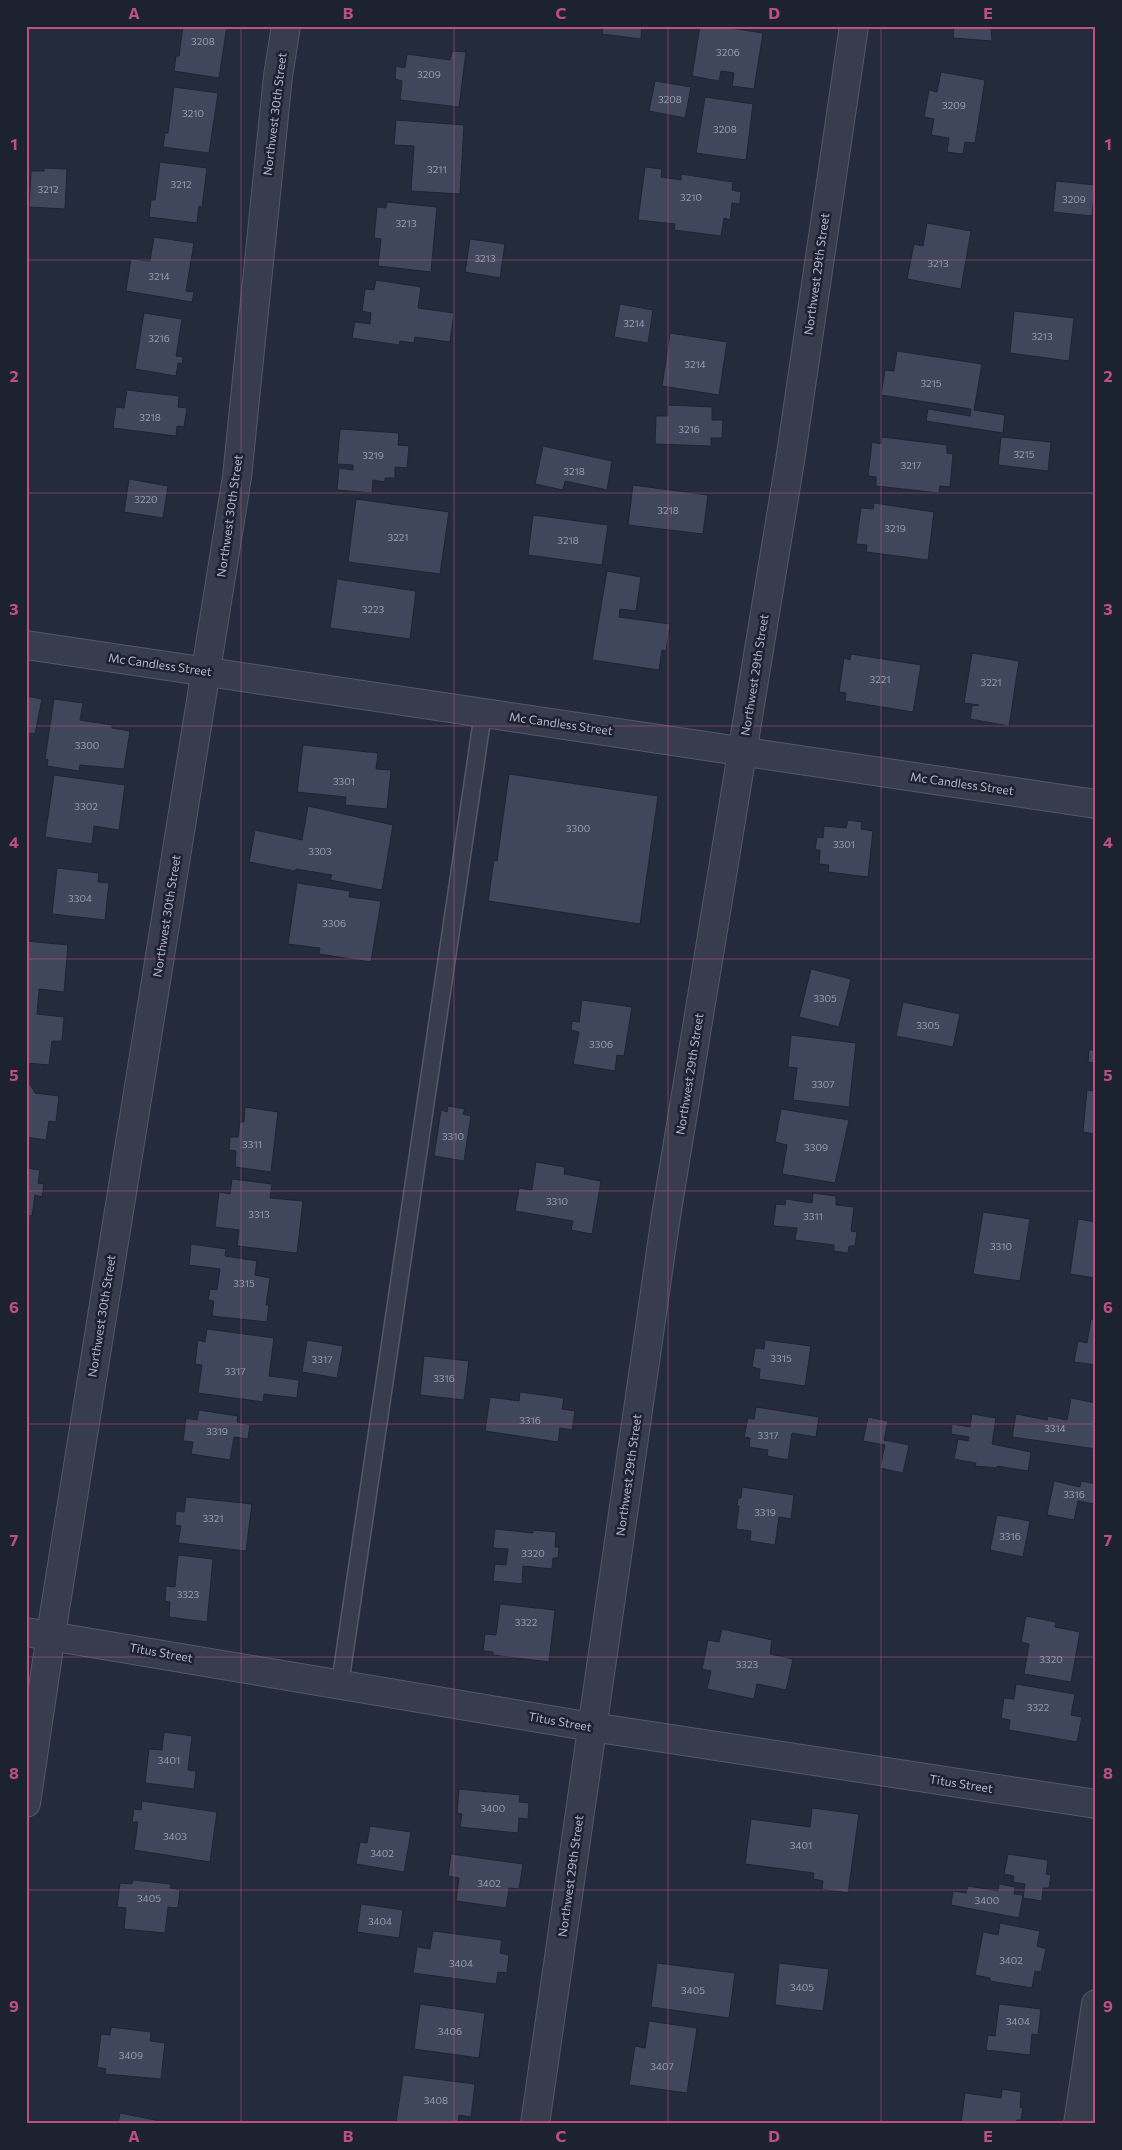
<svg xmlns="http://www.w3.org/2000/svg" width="1122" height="2150" viewBox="0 0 1122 2150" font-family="Commissioner,sans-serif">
  <rect width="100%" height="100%" fill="#242b3c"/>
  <path fill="#40475c" stroke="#1f2433" d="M183 26H227L219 78 174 71 176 56H179Z
    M603 26H642L641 39 602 34Z
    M700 26H717L763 33 754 89 732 86 734 73 721 71 719 81 692 76Z
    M954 26H991L992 41 953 38Z
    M452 51 466 52 459 107 400 100 402 81 395 79 396 66 405 68 407 54 450 60Z
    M941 72 985 80 975 143 965 142 963 154 947 152 949 138 931 135 934 119 924 117 929 90 937 92Z
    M655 81 691 87 685 118 649 111Z
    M174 87 218 93 209 153 163 147 165 133H168Z
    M705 97 753 104 746 160 696 153Z
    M396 120 464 125 460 194 411 191 414 146 394 145Z
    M160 162 207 168 202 207 199 206 197 223 149 217 151 200H155Z
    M645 167 662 169 661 177 681 180V174L733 182 732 190 741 192 740 204 732 203 730 220 724 218 721 236 674 230 675 224 638 220Z
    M44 168 67 169 65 209 29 207 31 171H44Z
    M1056 181 1095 185 1092 216 1053 212Z
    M387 202 437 207 431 272 378 266 381 239 374 238 377 207 386 208Z
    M927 223 971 231 961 289 907 279 914 244 923 246Z
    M154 237 194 243 186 291 194 292 192 302 126 291 131 259 150 261Z
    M470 239 505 244 500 278 465 272Z
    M376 280 421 287 418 308 454 313 450 342 415 337 414 343 400 341 399 345 352 338 355 322 370 324 371 313 362 311 365 289 374 290Z
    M620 304 653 310 648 343 614 337Z
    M1014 311 1074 318 1069 361 1010 353Z
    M144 313 182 319 176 356 183 357 182 364 178 363 176 376 135 369Z
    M670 333 727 342 719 395 662 386Z
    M897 351 982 364 974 410 1005 415 1003 433 926 421 928 409 970 416 971 409 881 395 885 370 894 371Z
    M127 390 179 396 178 407 187 408 184 427 177 426 176 436 113 428 116 407 124 408Z
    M668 405 712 407V420H723L722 438H711V446L655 444 656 416H668Z
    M340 429 399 433 398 445 409 446 407 468 395 467V478H385V482L373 480 372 493 337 490 339 468 353 470V465L337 464Z
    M882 437 947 445V453L953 454 950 487 940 486 939 493 876 486V477L868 476 872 442 881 444Z
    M1001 437 1051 442 1048 471 998 465Z
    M543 446 612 461 607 490 565 481 563 490 535 484Z
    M129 479 168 486 163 518 124 512Z
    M633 485 708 495 703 534 628 525Z
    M356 499 449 512 440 574 348 562Z
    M874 503 934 512 928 560 866 552 867 545 856 544 861 508 873 509Z
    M533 515 608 525 602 565 528 555Z
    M607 571 641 577 636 611 620 609 619 617 670 624 666 651 662 650 659 670 592 660Z
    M337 579 416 591 410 639 330 628Z
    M972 653 1019 661 1009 726 970 719 972 706 979 705 964 703Z
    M851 654 921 665 913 712 845 701 846 693 839 692 844 658 850 660Z
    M26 696 42 699 35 734 26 733Z
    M54 699 83 703 80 720 112 725V728L130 731 124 769 80 765 79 771 47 766 48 760 45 759Z
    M303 745 378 753 376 769 391 770 387 809 345 805 346 797 297 792Z
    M509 774 658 796 640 924 488 901 494 860 497 861Z
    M54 775 125 785 119 830 94 826 92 844 45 837Z
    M308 806 393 825 382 890 330 880 332 875 296 869 295 871 249 862 255 830 302 840Z
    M848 820 862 822 861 829 873 831 868 877 828 872 829 865 819 864 820 850H815L817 837 823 838 824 826 846 828Z
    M57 868 99 873 98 882 109 883 105 920 52 914Z
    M297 883 350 891 349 897 381 901 371 962 319 954 320 948 288 944Z
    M26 941 68 945 64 992 39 989 37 1014 64 1017 62 1041H52L49 1065 26 1063Z
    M811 969 851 979 839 1027 799 1017Z
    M582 1000 632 1007 624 1056 617 1055 615 1071 573 1064 579 1032 571 1030 572 1021 579 1022Z
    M903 1002 960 1014 953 1047 896 1036Z
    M1096 1032V1063L1088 1062 1089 1050H1093Z
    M791 1035 856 1043 849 1107 793 1100 797 1068 788 1067Z
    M26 1083 30 1084 35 1093 59 1096 56 1122 49 1121 46 1140 26 1137Z
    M1087 1090 1096 1091V1134L1083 1132Z
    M448 1106 465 1109 463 1114 471 1116 464 1161 434 1156 441 1110 447 1112Z
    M245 1107 278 1112 271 1172 235 1167 236 1151 229 1150 230 1137H238L240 1122H244Z
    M781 1109 849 1120 835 1183 782 1174 787 1145 775 1142Z
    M536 1162 565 1167 564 1174 601 1181 592 1234 571 1230 573 1221 515 1211 519 1188 532 1190Z
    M26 1168 40 1170 38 1183 44 1184 42 1197 35 1195 32 1216 26 1215Z
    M232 1179 272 1184 270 1198 303 1201 297 1253 237 1246 239 1230 215 1227 219 1192 230 1194Z
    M813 1193 836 1196V1205L854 1207 851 1231 857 1232 855 1246H849L848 1253 834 1251V1245L795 1240 797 1228 773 1226 776 1204 785 1205 786 1199 812 1203Z
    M983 1212 1030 1219 1020 1281 973 1274Z
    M1078 1219 1096 1222V1278L1070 1274Z
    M191 1244 226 1249 225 1256 257 1261 255 1275 270 1278 266 1305H269L267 1322 212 1316 214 1301 208 1300 210 1289 217 1290 220 1269 189 1265Z
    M1091 1319 1096 1320V1365L1074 1362 1078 1341 1087 1343Z
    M207 1329 274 1338 269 1376 299 1380 297 1398 264 1394 263 1402 198 1393 202 1365 195 1364 198 1340 205 1342Z
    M307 1340 343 1346 337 1378 302 1372Z
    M765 1340 811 1346 805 1386 759 1379 760 1369 752 1367 755 1348 764 1349Z
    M424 1356 469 1361 464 1400 420 1395Z
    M520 1392 564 1398 562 1409 575 1411 572 1430 560 1428 558 1442 485 1431 490 1397 519 1401Z
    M1071 1398 1096 1403V1449L1012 1437 1016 1414 1047 1420 1048 1416 1067 1420Z
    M756 1407 819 1417 816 1437 792 1433 788 1460 767 1456 768 1450 749 1447 750 1438 744 1437 748 1418 754 1419Z
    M199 1410 238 1416 237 1422 250 1425 248 1439 234 1437 230 1460 191 1454 193 1442 183 1441 186 1418 197 1420Z
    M972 1414 996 1418 992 1444 1031 1452 1028 1471 997 1466V1468L975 1466 976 1463 954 1459 958 1439 968 1441 969 1437 951 1434 952 1424 970 1427Z
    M868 1417 888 1421 884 1440 909 1445 903 1473 880 1468 885 1445 863 1441Z
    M1054 1481 1080 1487 1081 1481 1096 1484 1095 1504 1078 1501 1074 1520 1047 1515Z
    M742 1487 794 1495 791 1519 779 1517 775 1545 750 1541 751 1531 736 1529 739 1506H737L738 1498H741Z
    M186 1497 252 1504 246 1551 178 1543 181 1526 175 1525 176 1511 184 1512Z
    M997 1515 1030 1521 1023 1557 990 1550Z
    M495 1529 533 1533V1530L556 1532 555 1547H559L558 1558H553L552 1569 523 1566 522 1584 493 1581 495 1564 506 1565 508 1549 493 1548Z
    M178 1555 213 1559 207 1622 169 1617 170 1602 165 1601 166 1586 175 1587Z
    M500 1604 555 1610 549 1662 493 1655V1652L483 1651 485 1634 496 1635Z
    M1026 1616 1056 1622 1055 1627 1080 1632 1071 1682 1024 1674 1029 1644 1021 1642Z
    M722 1629 772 1640 770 1654 793 1659 786 1690 757 1684 754 1699 707 1689 711 1671 702 1669 708 1640 719 1642Z
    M1016 1684 1075 1694 1071 1715 1082 1717 1077 1742 1009 1730 1010 1720 1001 1718 1004 1698 1014 1699Z
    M164 1732 192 1736 188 1770 196 1771 194 1789 145 1783 149 1749 162 1750Z
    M459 1789 520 1795 519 1802 529 1803 528 1819 519 1818 518 1833 460 1827 462 1814 457 1813Z
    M142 1801 217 1812 210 1862 134 1850 138 1822H132L134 1809 141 1810Z
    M812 1808 859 1814 848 1893 822 1889 823 1881 813 1879 814 1873 745 1864 751 1819 810 1827Z
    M370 1826 411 1832 404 1872 356 1864 360 1842 367 1843Z
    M451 1854 523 1864 519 1889 509 1888 506 1908 456 1901 459 1878 448 1876Z
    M1008 1854 1048 1860 1046 1874 1051 1875 1049 1888H1043L1042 1901 1023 1898 1025 1884 1013 1882 1014 1876 1004 1874Z
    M133 1880 171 1884 170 1888 180 1890 178 1908 168 1907 165 1933 124 1929 126 1908 117 1907 120 1883 132 1884Z
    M999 1884 1015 1887 1014 1894 1023 1895 1019 1918 951 1905 953 1891 966 1893 968 1886 998 1891Z
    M361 1904 403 1910 399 1938 357 1932Z
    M1000 1923 1040 1931 1037 1946 1046 1949 1041 1972 1035 1971 1032 1988 990 1981V1978L975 1975 983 1932 998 1935Z
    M433 1931 502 1940 500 1953 509 1955 507 1973 498 1972 496 1984 413 1973 417 1947 430 1949Z
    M657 1963 735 1973 729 2018 651 2007Z
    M779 1963 829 1969 823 2011 775 2005Z
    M420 2004 485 2013 479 2058 414 2049Z
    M999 2004 1041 2009 1038 2035 1032 2034 1030 2055 986 2050 988 2035 995 2036Z
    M649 2021 697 2028 687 2093 629 2085 635 2046 645 2048Z
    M111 2027 151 2032 150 2041 165 2043 161 2079 105 2074 106 2069 97 2067 101 2034 110 2035Z
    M403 2075 475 2084 471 2117 459 2115 458 2124 396 2122Z
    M1002 2089 1021 2092 1020 2107 1023 2108 1021 2120H1017V2124H961L965 2093 1001 2098Z
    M120 2113 175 2124H118Z"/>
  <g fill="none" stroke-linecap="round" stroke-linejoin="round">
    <g stroke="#535867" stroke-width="19">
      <path id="lane" d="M340 1684 483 713"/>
    </g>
    <g stroke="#535867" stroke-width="30">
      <path id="street" d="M26 645 1096 804
        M26 1632 592 1727 1096 1804
        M26 1803 51 1634 237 477 278 76 286 26
        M535 2124 666 1216 790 461 854 26
        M1078 2124 1096 2004"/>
    </g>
    <use href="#lane" stroke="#383d4d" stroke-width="16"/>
    <use href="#street" stroke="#383d4d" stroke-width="28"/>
  </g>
  <path fill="none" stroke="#bd5081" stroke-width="1" stroke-opacity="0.55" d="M241 26V2124M454 26V2124M668 26V2124M881 26V2124M26 260H1096M26 493H1096M26 726H1096M26 959H1096M26 1191H1096M26 1424H1096M26 1657H1096M26 1890H1096"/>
  <g text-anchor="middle" stroke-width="5" stroke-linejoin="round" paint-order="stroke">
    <g font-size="10" fill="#979cad">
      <text x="203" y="45">3208</text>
      <text x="728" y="56">3206</text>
      <text x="429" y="78">3209</text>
      <text x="670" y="103">3208</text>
      <text x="954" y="109">3209</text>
      <text x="193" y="117">3210</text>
      <text x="725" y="133">3208</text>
      <text x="437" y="173">3211</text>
      <text x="181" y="188">3212</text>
      <text x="48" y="193">3212</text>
      <text x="691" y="201">3210</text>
      <text x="1074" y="203">3209</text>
      <text x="406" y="227">3213</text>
      <text x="485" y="262">3213</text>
      <text x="938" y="267">3213</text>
      <text x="159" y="280">3214</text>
      <text x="634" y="327">3214</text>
      <text x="1042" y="340">3213</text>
      <text x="159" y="342">3216</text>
      <text x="695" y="368">3214</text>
      <text x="931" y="387">3215</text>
      <text x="150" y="421">3218</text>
      <text x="689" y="433">3216</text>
      <text x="1024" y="458">3215</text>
      <text x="373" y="459">3219</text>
      <text x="911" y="469">3217</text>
      <text x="574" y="475">3218</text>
      <text x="146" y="503">3220</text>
      <text x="668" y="514">3218</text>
      <text x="895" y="532">3219</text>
      <text x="398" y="541">3221</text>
      <text x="568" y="544">3218</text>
      <text x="373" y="613">3223</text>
      <text x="880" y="683">3221</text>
      <text x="991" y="686">3221</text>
      <text x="87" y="749">3300</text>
      <text x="344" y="785">3301</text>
      <text x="86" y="810">3302</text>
      <text x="578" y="832">3300</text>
      <text x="844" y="848">3301</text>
      <text x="320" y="855">3303</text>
      <text x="80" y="902">3304</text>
      <text x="334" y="927">3306</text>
      <text x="825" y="1002">3305</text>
      <text x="928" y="1029">3305</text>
      <text x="601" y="1048">3306</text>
      <text x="823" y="1088">3307</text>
      <text x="453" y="1140">3310</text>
      <text x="252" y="1148">3311</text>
      <text x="816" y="1151">3309</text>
      <text x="557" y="1205">3310</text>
      <text x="259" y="1218">3313</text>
      <text x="813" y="1220">3311</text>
      <text x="1001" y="1250">3310</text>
      <text x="244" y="1287">3315</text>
      <text x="781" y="1362">3315</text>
      <text x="322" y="1363">3317</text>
      <text x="235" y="1375">3317</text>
      <text x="444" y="1382">3316</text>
      <text x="530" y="1424">3316</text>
      <text x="1055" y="1432">3314</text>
      <text x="217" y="1435">3319</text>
      <text x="768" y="1439">3317</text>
      <text x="1074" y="1498">3316</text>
      <text x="765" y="1516">3319</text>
      <text x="213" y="1522">3321</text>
      <text x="1010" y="1540">3316</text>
      <text x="533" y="1557">3320</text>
      <text x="188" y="1598">3323</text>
      <text x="526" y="1626">3322</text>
      <text x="1051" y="1663">3320</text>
      <text x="747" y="1668">3323</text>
      <text x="1038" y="1711">3322</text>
      <text x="169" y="1764">3401</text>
      <text x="493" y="1812">3400</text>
      <text x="175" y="1840">3403</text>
      <text x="801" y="1849">3401</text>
      <text x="382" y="1857">3402</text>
      <text x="489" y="1887">3402</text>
      <text x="149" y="1902">3405</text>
      <text x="987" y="1904">3400</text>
      <text x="380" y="1925">3404</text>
      <text x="1011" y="1964">3402</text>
      <text x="461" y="1967">3404</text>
      <text x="802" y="1991">3405</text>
      <text x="693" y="1994">3405</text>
      <text x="1018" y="2025">3404</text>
      <text x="450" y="2035">3406</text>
      <text x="131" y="2059">3409</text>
      <text x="662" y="2070">3407</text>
      <text x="436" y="2104">3408</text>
    </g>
    <g font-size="12" fill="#b4b8c8" stroke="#1d2231">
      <text transform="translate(275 114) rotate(-83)" y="4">Northwest 30th Street</text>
      <text transform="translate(817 274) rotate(-82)" y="4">Northwest 29th Street</text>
      <text transform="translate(230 516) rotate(-82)" y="4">Northwest 30th Street</text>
      <text transform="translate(160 665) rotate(8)" y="4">Mc Candless Street</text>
      <text transform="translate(755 675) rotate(-81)" y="4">Northwest 29th Street</text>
      <text transform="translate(561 724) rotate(8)" y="4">Mc Candless Street</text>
      <text transform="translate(962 784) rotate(8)" y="4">Mc Candless Street</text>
      <text transform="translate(167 916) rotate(-81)" y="4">Northwest 30th Street</text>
      <text transform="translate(690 1074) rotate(-81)" y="4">Northwest 29th Street</text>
      <text transform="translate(102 1316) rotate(-81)" y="4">Northwest 30th Street</text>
      <text transform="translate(629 1475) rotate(-82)" y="4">Northwest 29th Street</text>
      <text transform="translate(161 1653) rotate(10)" y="4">Titus Street</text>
      <text transform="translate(560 1722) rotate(10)" y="4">Titus Street</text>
      <text transform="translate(961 1784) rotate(9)" y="4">Titus Street</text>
      <text transform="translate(571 1876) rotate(-82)" y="4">Northwest 29th Street</text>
    </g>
  </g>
  <rect width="1122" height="2150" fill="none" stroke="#1d2231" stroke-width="55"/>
  <rect x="28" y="28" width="1066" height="2094" fill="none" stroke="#bd5081" stroke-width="2"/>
  <g font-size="16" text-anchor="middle" font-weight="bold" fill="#bd5081">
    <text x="134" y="19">A</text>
    <text x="348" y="19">B</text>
    <text x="561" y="19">C</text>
    <text x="774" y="19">D</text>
    <text x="988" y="19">E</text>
    <text x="14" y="150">1</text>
    <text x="1108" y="150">1</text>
    <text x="14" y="382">2</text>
    <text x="1108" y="382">2</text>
    <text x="14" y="615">3</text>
    <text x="1108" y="615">3</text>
    <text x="14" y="848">4</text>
    <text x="1108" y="848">4</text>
    <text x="14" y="1081">5</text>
    <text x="1108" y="1081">5</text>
    <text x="14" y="1313">6</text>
    <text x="1108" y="1313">6</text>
    <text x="14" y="1546">7</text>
    <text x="1108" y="1546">7</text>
    <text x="14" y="1779">8</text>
    <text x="1108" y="1779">8</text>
    <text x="14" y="2012">9</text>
    <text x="1108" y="2012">9</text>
    <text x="134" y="2142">A</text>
    <text x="348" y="2142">B</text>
    <text x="561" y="2142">C</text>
    <text x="774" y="2142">D</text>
    <text x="988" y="2142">E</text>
  </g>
</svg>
